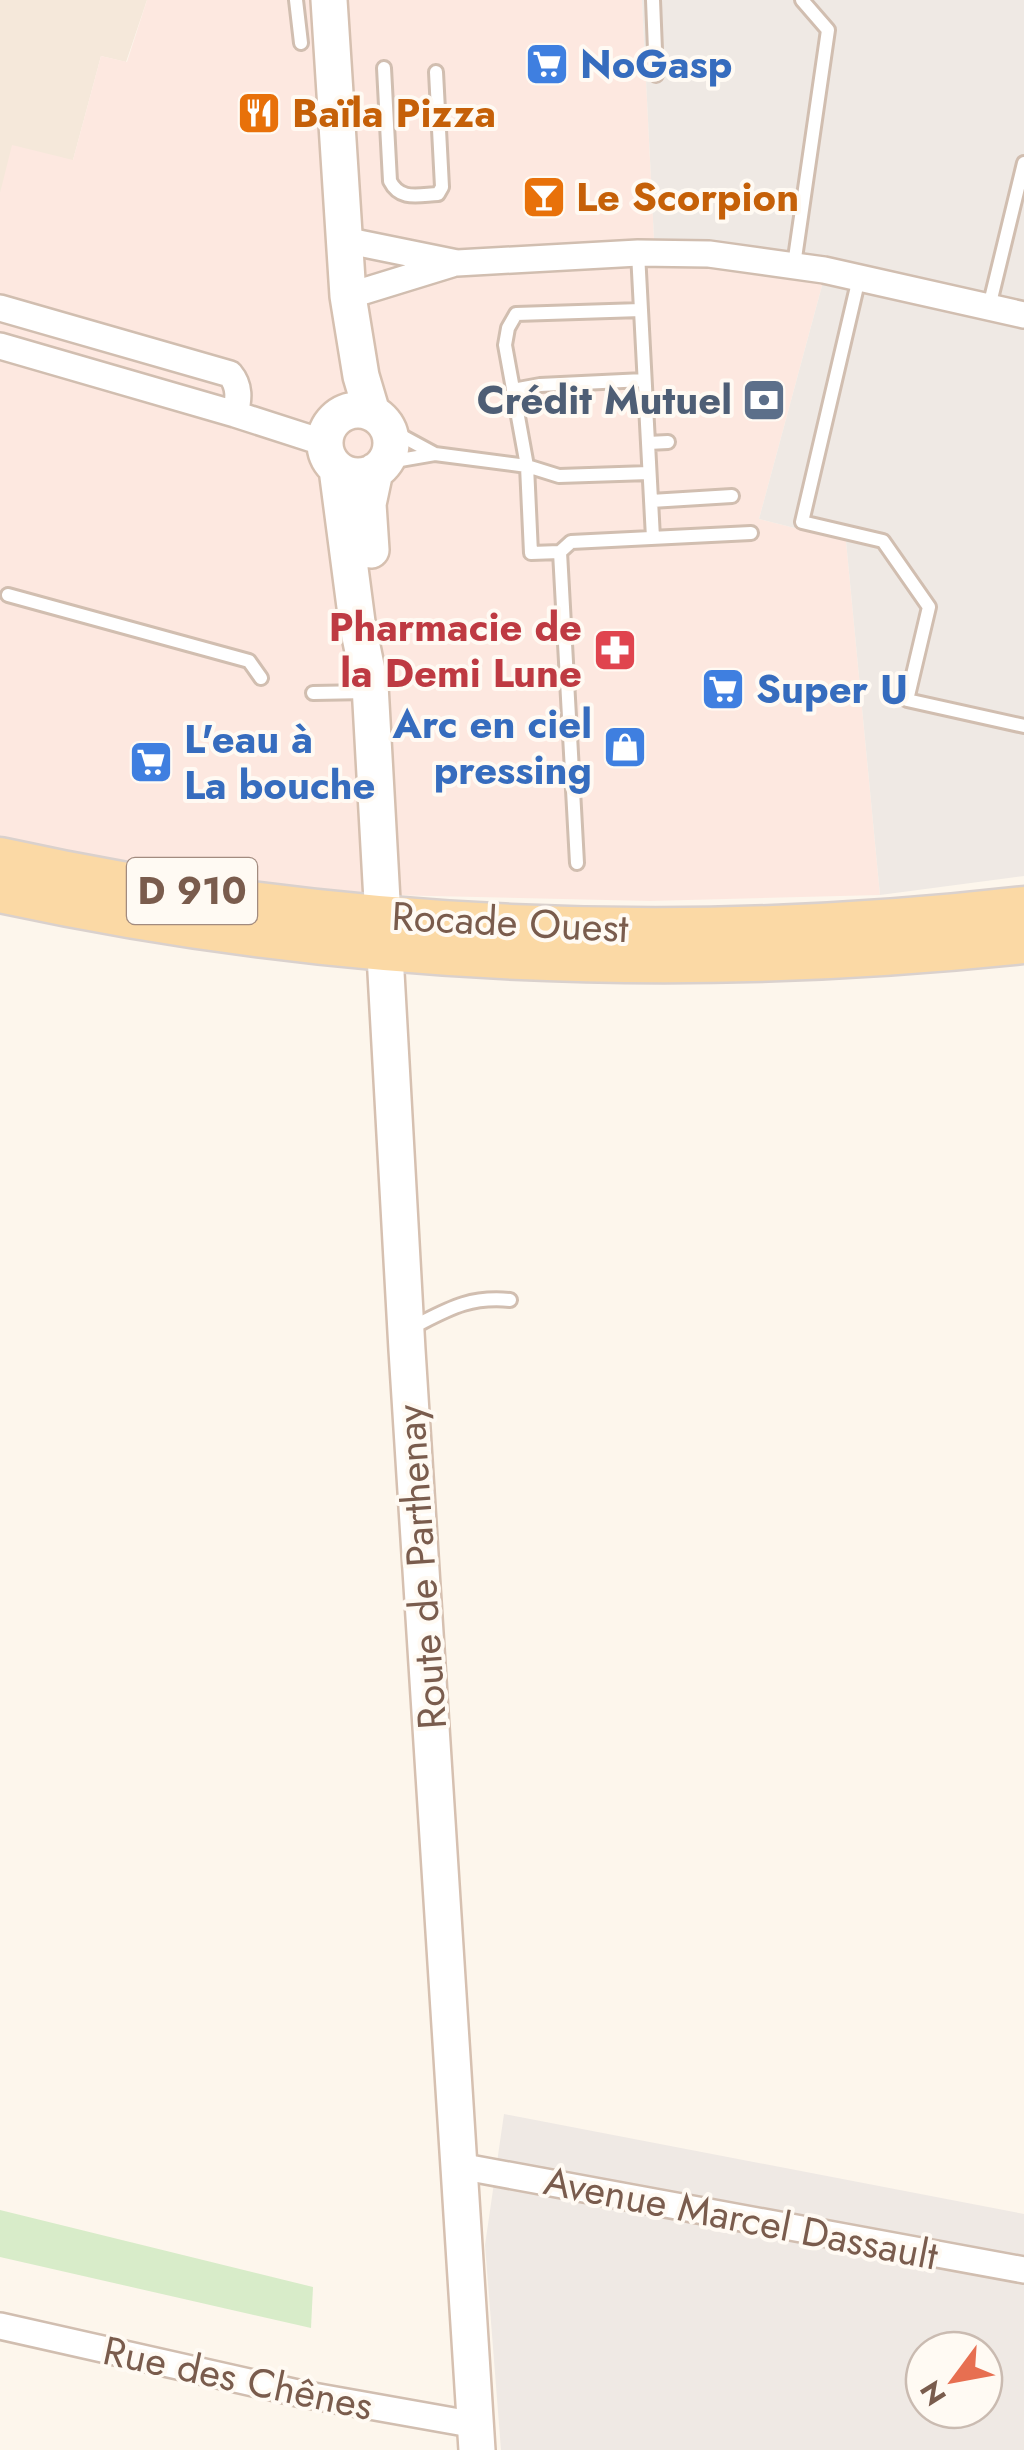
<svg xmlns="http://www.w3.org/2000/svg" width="1024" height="2450" viewBox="0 0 1024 2450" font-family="Jost,sans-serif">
  <rect width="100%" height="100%" fill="#fdf6ec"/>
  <path fill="#f5e8da" d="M0 0H147L126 62 101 56 73 160 0 193Z"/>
  <path fill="#fde8e0" d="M147 0H642L654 239 830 256 759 519 846 541 880 895 650 901 297 893 0 842V193L12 145 73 160 101 56 127 62Z"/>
  <path fill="#efe9e4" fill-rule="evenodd" d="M642 0H1024V876L880 895 846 541 759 519 830 256 654 239Z
    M504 2114 1024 2214V2450H501L485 2245ZM924 2350H984V2410H924Z"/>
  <path fill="#d8ecc9" d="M0 2210 313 2287 311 2328 0 2257Z"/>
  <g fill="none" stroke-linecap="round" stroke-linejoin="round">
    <g stroke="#d1beb0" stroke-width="18">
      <path id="service" d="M296 0 301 43
        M653 0 656 75
        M384 68 390 181C400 201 418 195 438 194L442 187 436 72
        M638 253 653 538
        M794 265 828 30 802 0
        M859 278 802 522 883 541 929 607 907 700 1024 726
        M989 307 1024 163
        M641 310 516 314 508 328 505 345 527 466 559 476 649 473
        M513 390 540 385 644 380
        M387 428 435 454
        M648 443 668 442
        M383 463 435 454 527 466 531 553 560 552 571 542 751 533
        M651 501 732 496
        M560 552 577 863
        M8 595 249 661 261 678
        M313 693 368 692
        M409 1329C447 1310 467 1296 510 1300"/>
    </g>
    <g stroke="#d1beb0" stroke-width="30">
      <path id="minor" d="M344 240 457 263 638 253 709 254 824 270 1024 315
        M348 296 452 264
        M0 308 230 374C240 386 239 399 235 414
        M0 346 235 414 325 443
        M459 2166 1024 2270
        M0 2326 302 2394 476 2425"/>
    </g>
    <g stroke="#d6c0b0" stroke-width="40">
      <path id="secondary" d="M329 0 348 296 361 376 372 413
        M325 443a33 33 0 1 1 66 0a33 33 0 1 1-66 0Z
        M337 469 357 622 370 685 407 1350 477 2450
        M371 550 368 504 375 471"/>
    </g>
    <g stroke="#dad1cd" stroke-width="45">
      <path id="primary" d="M0 858C335 932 684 946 1024 907
        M0 892C337 965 682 979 1024 943"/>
    </g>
    <use href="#service" stroke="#fff" stroke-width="12"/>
    <use href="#minor" stroke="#fff" stroke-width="25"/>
    <use href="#secondary" stroke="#fff" stroke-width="35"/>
    <use href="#primary" stroke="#fbd9a5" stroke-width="40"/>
  </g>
  <defs>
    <g id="supermarket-square" transform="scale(2.25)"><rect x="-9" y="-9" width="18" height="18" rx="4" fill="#3f7fe0" stroke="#fffaf3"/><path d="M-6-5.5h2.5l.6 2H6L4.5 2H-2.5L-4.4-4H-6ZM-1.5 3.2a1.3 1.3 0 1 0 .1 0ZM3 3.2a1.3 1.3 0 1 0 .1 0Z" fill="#fff"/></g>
    <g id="restaurant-square" transform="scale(2.25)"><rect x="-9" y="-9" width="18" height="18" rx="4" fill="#e8710a" stroke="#fffaf3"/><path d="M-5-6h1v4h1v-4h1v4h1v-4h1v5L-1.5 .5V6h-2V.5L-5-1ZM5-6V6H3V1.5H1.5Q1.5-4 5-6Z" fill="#fff"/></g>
    <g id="bar-square" transform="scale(2.25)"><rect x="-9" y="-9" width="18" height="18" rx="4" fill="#e8710a" stroke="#fffaf3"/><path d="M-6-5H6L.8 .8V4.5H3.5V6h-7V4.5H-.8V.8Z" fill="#fff"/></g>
    <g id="bank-square" transform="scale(2.25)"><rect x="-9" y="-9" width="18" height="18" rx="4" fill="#5c6f8a" stroke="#fffaf3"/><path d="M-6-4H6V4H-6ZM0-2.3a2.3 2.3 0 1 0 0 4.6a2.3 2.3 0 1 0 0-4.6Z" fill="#fff"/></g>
    <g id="pharmacy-square" transform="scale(2.25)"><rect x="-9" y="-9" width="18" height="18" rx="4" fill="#e0444e" stroke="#fffaf3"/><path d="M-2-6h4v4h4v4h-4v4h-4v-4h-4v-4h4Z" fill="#fff"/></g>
    <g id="shop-square" transform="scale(2.25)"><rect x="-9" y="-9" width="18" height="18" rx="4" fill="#3f7fe0" stroke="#fffaf3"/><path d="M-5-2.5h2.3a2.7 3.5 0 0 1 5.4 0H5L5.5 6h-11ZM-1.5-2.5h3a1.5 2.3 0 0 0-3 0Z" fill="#fff"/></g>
  </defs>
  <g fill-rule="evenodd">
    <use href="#supermarket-square" x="547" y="64"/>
    <use href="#restaurant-square" x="259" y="113"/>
    <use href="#bar-square" x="544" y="197"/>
    <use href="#bank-square" x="764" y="400"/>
    <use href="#pharmacy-square" x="615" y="650"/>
    <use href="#supermarket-square" x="723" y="689"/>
    <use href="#shop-square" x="625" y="747"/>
    <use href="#supermarket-square" x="151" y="762"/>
  </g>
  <g text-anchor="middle" stroke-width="8" stroke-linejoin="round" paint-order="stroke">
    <rect fill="#fffaf3" stroke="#a28b7f" stroke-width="2.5" x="127" y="858" width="130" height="66" rx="8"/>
    <g font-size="38" font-weight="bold" fill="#7a5c4d">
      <text x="192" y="904">D 910</text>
    </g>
    <g font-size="40" font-weight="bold" fill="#366cbe" stroke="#fffaf3" text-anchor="start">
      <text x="580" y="78">NoGasp</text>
      <text x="756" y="703">Super U</text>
      <text x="592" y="738" text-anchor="end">Arc en ciel<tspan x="592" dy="46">pressing</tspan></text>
      <text x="184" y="753">L'eau à<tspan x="184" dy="46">La bouche</tspan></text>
    </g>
    <g font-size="40" font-weight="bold" fill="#c56008" stroke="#fffaf3" text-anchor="start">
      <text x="292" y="127">Baïla Pizza</text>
      <text x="576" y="211">Le Scorpion</text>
    </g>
    <g font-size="40" font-weight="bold" fill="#4e5e75" stroke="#fffaf3" text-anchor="end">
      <text x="732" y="414">Crédit Mutuel</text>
    </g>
    <g font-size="40" font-weight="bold" fill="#be3a42" stroke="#fffaf3" text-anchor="end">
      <text x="582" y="641">Pharmacie de<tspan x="582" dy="46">la Demi Lune</tspan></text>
    </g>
    <g font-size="40" fill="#7a5c4d" stroke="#fffaf3">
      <text transform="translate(510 922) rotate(3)" y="14">Rocade Ouest</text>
      <text transform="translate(421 1567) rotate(-94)" y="14">Route de Parthenay</text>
      <text transform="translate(741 2218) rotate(11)" y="14">Avenue Marcel Dassault</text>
      <text transform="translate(238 2378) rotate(12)" y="14">Rue des Chênes</text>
    </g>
  </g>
  <g transform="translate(954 2380) rotate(238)"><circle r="48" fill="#fffaf3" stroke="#cabbb1" stroke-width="2.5"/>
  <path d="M0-8L18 38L0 25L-18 38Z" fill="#e76f51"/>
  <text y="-15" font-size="28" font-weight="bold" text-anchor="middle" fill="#7a5c4d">N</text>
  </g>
</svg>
